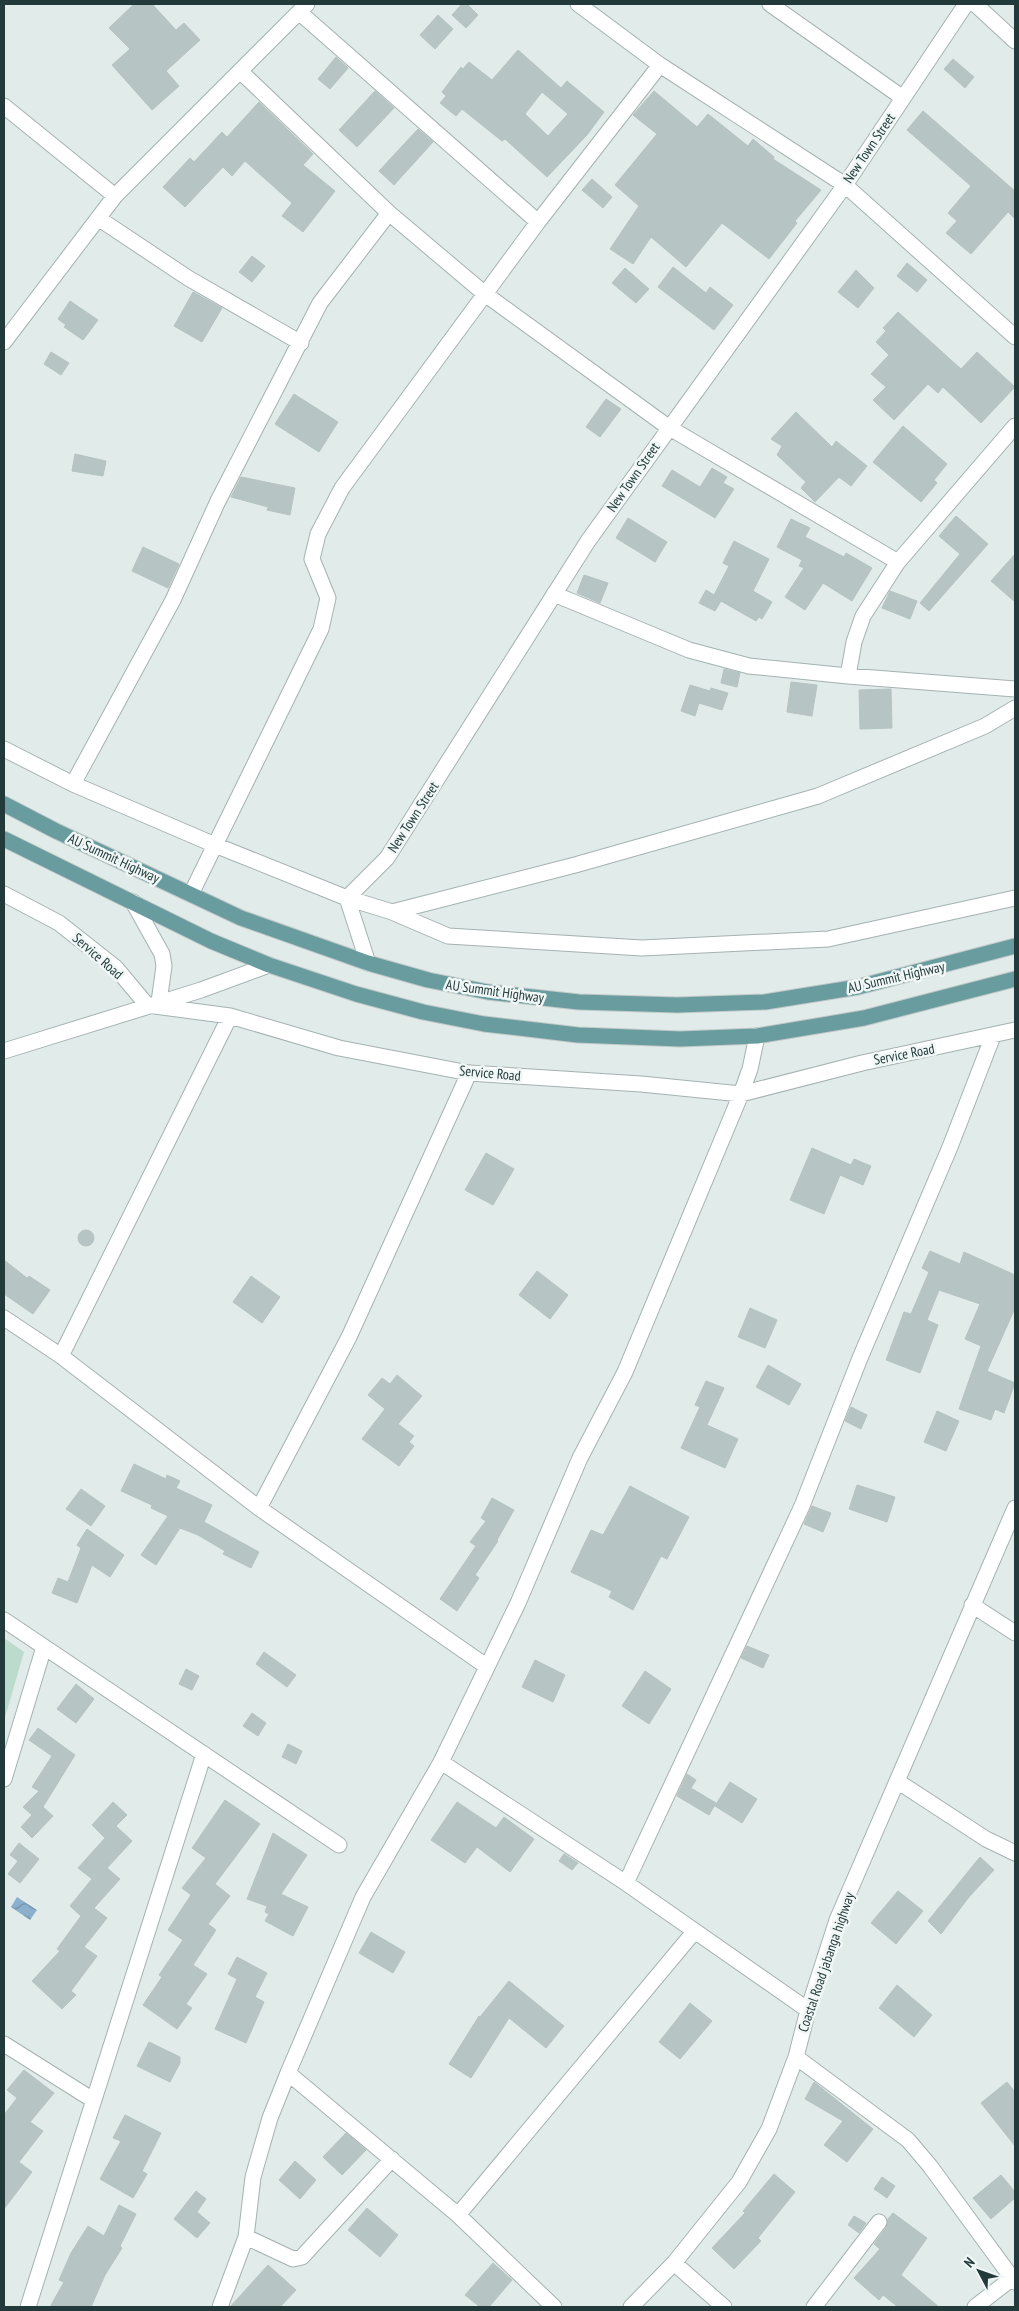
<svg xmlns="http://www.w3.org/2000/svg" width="1019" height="2311" viewBox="0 0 1019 2311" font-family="'PT Sans Narrow',sans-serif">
  <defs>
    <pattern id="water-waves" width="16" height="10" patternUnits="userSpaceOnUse" patternTransform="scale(1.25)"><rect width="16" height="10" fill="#8bb0cd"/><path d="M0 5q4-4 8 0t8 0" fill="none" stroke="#7190a7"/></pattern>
  </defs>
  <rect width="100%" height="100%" fill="#e1ebe9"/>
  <path fill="#bbdbcd" d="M4 1638 24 1652 4 1721Z"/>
  <path fill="url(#water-waves)" d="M17 1897 37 1910 30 1920 11 1907Z"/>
  <path fill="#b6c5c3" stroke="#b4c4c2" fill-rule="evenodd" d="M134 4H152L176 30 184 23 200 40 166 71 179 86 152 110 112 65 130 49 109 28Z
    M462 4H467L478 15 466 28 452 15Z
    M438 15 453 29 435 49 420 35Z
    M518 50 561 88 567 81 604 112 587 135 547 177 505 139 502 141 462 109 456 116 440 103 446 96 442 92 461 67 463 69 469 62 492 80ZM542 92 568 114 548 136 525 114Z
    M336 57 348 68 330 89 318 79Z
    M953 59 974 77 965 88 944 69Z
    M375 91 394 108 357 147 339 130Z
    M654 91 697 127 708 114 748 146 753 139 774 157 773 159 821 190 795 221 797 223 769 259 722 223 686 267 651 237 633 264 610 249 639 206 615 185 657 134 633 115Z
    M259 102 313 154 303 165 335 191 303 232 282 216 292 203 245 161 232 176 223 167 185 207 163 187 190 158 194 162 222 132 227 137Z
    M923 111 1015 191V219L1008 212 971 254 946 233 957 221 948 213 971 186 907 130Z
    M418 129 433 142 394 185 379 171Z
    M592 179 612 197 603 208 582 190Z
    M252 256 265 266 252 282 239 272Z
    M907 263 927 280 917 292 897 276Z
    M673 267 706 293 710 287 733 305 714 330 658 287Z
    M625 268 649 289 636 303 612 283Z
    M856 270 874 288 858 308 838 292Z
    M193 292 222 308 202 342 174 326Z
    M70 301 98 320 83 340 64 327 66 325 58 319Z
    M898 312 961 369 977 352 1015 387 981 423 943 387 938 393 928 384 894 420 873 400 886 387 871 374 889 355 876 342 886 331 883 328Z
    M51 352 69 363 61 375 44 364Z
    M294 394 338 422 319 452 275 424Z
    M606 399 621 409 600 437 586 427Z
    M796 412 832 447 836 441 867 466 851 486 839 477 815 502 801 488 806 482 777 455 782 446 771 439Z
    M903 426 947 464 934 480 937 483 921 502 873 462Z
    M75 454 106 461 103 476 72 471Z
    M712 468 727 477 723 483 734 489 715 518 662 486 672 470 700 487Z
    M241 477 295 488 290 515 267 510 268 507 231 497Z
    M956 516 988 544 929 611 920 603 960 554 939 536Z
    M628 518 667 542 655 562 616 538Z
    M791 519 810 528 805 537 844 557 846 553 872 568 852 601 823 583 805 610 785 597 804 568 799 566 802 560 777 547Z
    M734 541 769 559 753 591 772 602 762 619 759 617 756 621 721 601 715 611 699 603 706 590 714 595 729 566 723 563Z
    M143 547 179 564 168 588 132 571Z
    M1015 554V602L991 581Z
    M584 575 608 583 600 603 577 593Z
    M890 591 917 601 910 619 882 608Z
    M724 669 740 673 737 687 721 683Z
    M791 682 817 685 812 716 787 712Z
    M690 685 710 691 711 688 728 693 722 710 699 703 695 716 681 711Z
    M891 689 892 728 860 729 859 690Z
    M812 1148 851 1165 854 1159 871 1166 863 1185 840 1175 824 1214 790 1200Z
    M486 1153 514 1169 493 1205 465 1190Z
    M78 1238a8 8 0 1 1 16 0a8 8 0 1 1-16 0Z
    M930 1251 960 1264 964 1252 1015 1275V1308L987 1371 1015 1383 1004 1413 995 1409 991 1420 959 1409 981 1346 965 1339 980 1304 939 1290 927 1320 938 1325 920 1373 886 1360 904 1312 911 1314 929 1272 922 1268Z
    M4 1260 27 1278 29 1276 50 1290 33 1314 4 1294Z
    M537 1271 568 1295 550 1319 519 1295Z
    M251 1276 280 1297 262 1323 233 1302Z
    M750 1308 777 1320 765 1348 738 1337Z
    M768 1365 801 1384 789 1405 756 1387Z
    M397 1375 422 1396 398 1424 414 1436 409 1442 414 1446 399 1466 362 1439 385 1409 368 1395 382 1378 390 1384Z
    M706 1381 724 1388 707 1425 738 1439 725 1468 681 1448 700 1407 695 1405Z
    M851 1407 867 1415 861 1429 845 1421Z
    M937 1411 959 1421 946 1451 924 1442Z
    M134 1464 166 1479 167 1475 180 1481 176 1488 212 1505 204 1522 259 1552 251 1568 223 1554 225 1551 198 1535 180 1528 156 1565 141 1555 168 1516 151 1508 152 1505 121 1491Z
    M857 1485 895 1497 887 1522 849 1509Z
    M630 1486 689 1517 667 1559 661 1556 633 1610 609 1597 612 1591 571 1572 591 1530 603 1535Z
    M81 1489 105 1506 91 1526 66 1509Z
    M492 1498 514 1510 497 1540 498 1541 475 1575 479 1578 457 1611 440 1599 476 1546 470 1542 486 1521 481 1518Z
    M812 1506 831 1513 823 1532 804 1524Z
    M87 1529 124 1555 110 1577 92 1565 77 1603 52 1593 58 1578 68 1582 81 1548 77 1545Z
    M747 1646 769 1655 763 1668 741 1658Z
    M264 1652 296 1675 287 1687 256 1664Z
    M535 1660 565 1675 553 1702 522 1687Z
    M186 1669 199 1676 192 1690 179 1684Z
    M645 1671 671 1689 649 1724 622 1706Z
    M76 1684 94 1699 76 1723 57 1709Z
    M252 1713 266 1723 258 1736 243 1726Z
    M38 1728 75 1755 43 1807 53 1816 32 1838 21 1827 32 1815 23 1807 39 1791 32 1787 52 1756 29 1740Z
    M288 1744 302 1751 296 1764 282 1757Z
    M687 1774 696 1780 691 1788 716 1803 709 1815 677 1796Z
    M730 1782 757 1799 742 1823 715 1806Z
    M225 1800 260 1824 215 1884 230 1896 208 1924 216 1930 193 1965 207 1974 186 2004 192 2008 177 2029 143 2005 162 1977 159 1975 183 1940 168 1930 191 1895 182 1888 206 1858 192 1848Z
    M113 1802 127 1815 116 1826 132 1841 107 1868 120 1879 94 1908 107 1918 84 1947 97 1956 71 1991 76 1995 62 2009 32 1981 60 1951 57 1949 81 1916 70 1906 92 1879 78 1868 105 1838 92 1825Z
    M457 1802 496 1828 504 1817 534 1839 510 1872 477 1847 465 1863 431 1840Z
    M273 1833 307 1855 281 1894 308 1907 293 1936 265 1921 269 1914 265 1912 267 1906 247 1899Z
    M19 1843 39 1859 20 1883 8 1874 18 1861 10 1855Z
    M564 1854 578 1863 572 1870 559 1861Z
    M980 1857 994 1870 969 1897 941 1934 928 1921Z
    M898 1891 923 1911 896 1944 871 1923Z
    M371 1932 405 1952 393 1973 359 1953Z
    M237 1957 267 1973 255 1997 264 2002 246 2043 215 2029 237 1979 228 1974Z
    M509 1981 564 2026 546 2048 509 2018 471 2078 449 2064 479 2016 480 2017Z
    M897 1985 932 2015 914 2037 879 2008Z
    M690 2003 712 2021 680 2059 659 2042Z
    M149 2042 180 2057V2063L170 2082 137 2066Z
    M24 2070 54 2093 30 2122 43 2131 19 2162 32 2172 4 2209V2115L17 2098 7 2090Z
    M814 2082 873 2129 847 2162 824 2145 843 2121 805 2099Z
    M1007 2082 1015 2092V2146L981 2103Z
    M125 2115 161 2133 142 2171 147 2174 133 2198 100 2179 121 2141 113 2138Z
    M346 2133 366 2150 342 2175 323 2157Z
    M295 2161 316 2180 300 2199 279 2180Z
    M774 2174 795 2192 758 2238 761 2241 734 2269 712 2248 745 2213 743 2211Z
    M1001 2175 1015 2192V2198L991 2219 973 2198Z
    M882 2177 895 2186 887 2198 874 2189Z
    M196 2191 206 2199 197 2212 210 2223 197 2238 174 2219Z
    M119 2205 136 2214 120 2246 122 2248 105 2275 91 2307H50L64 2282 59 2280 71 2253 88 2226 104 2236Z
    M367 2208 398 2235 380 2257 348 2230Z
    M893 2213 927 2238 901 2275 939 2307H898L883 2295 879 2300 854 2278 880 2249 874 2244 886 2228 888 2219Z
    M854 2216 866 2223 859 2233 848 2225Z
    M493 2263 512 2280 489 2307H480L465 2295Z
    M268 2265 296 2290 280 2307H230Z"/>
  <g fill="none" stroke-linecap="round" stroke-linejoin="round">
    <g stroke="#a4b2b1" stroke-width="17">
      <path id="minor" d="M578 4 660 65 845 185 1015 337
        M770 4 903 98
        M975 4 1015 41
        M299 12 538 222
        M240 71 389 213 485 294 668 427 898 562
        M4 106 115 196
        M98 218 188 278 301 343
        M4 342 115 196 307 4
        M554 594 689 650 749 666 848 676 1015 689
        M848 676 854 642 863 616 898 562 1015 426
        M4 749 73 784 215 845 347 898 392 912 448 936 642 948 828 939 1015 898
        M73 784 173 600 218 501 320 303 389 213
        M4 894 59 923 116 968 147 1005 230 1016 339 1048 469 1073 641 1084 741 1094 862 1063 1015 1030
        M191 894 321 629 328 598 312 559 318 534 342 488 538 222 660 65
        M133 902 162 954 164 966 159 1002
        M392 912 575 865 818 796 985 726 1015 708
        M368 963 347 898 387 858 588 541 845 185 966 4
        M4 1051 201 990 269 965
        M4 1318 61 1356 259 1508 486 1666
        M61 1356 230 1016
        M259 1508 349 1337 469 1073
        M972 1605 1015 1633
        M4 1620 339 1845
        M441 1762 626 1883 808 2010
        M4 1779 44 1647
        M897 1781 986 1839 1015 1853
        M626 1883 802 1506 860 1358 950 1147 993 1036
        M4 2044 93 2100
        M796 2057 908 2140 930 2166 1015 2282
        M458 2215 694 1932
        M246 2237 293 2259 302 2257 392 2159
        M674 2263 724 2307
        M28 2307 204 1754
        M220 2307 246 2237 253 2177 270 2118 288 2073
        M554 2307 458 2215 288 2073 363 1897 441 1762 518 1603 580 1458 625 1372 741 1094 750 1069 757 1036
        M631 2307 674 2263 739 2182 769 2129 796 2057 808 2010 837 1920 1015 1508
        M814 2307 879 2222
        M975 2307 1015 2276"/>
    </g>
    <g stroke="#c1c8c8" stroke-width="17">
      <path id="major" d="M4 804 56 831 241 918 368 963 428 980 488 992 579 1002 677 1005 765 1002 858 987 1015 946
        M4 839 211 941 269 965 356 994 423 1012 484 1024 578 1035 680 1039 757 1036 864 1018 1015 979"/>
    </g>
    <use href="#minor" stroke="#fff" stroke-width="15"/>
    <use href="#major" stroke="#689c9e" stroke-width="15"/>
  </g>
  <g text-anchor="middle" stroke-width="5" stroke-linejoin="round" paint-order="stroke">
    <g font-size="14" fill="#223a3a" stroke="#f1f7f6">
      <text transform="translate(869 148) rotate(-56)" y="5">New Town Street</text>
      <text transform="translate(633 477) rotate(-55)" y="5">New Town Street</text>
      <text transform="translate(413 817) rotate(-57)" y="5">New Town Street</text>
      <text transform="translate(114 858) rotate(25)" y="5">AU Summit Highway</text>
      <text transform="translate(98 956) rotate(41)" y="5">Service Road</text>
      <text transform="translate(896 977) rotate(-13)" y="5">AU Summit Highway</text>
      <text transform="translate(495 991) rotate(8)" y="5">AU Summit Highway</text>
      <text transform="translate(904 1054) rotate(-11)" y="5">Service Road</text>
      <text transform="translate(490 1073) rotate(5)" y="5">Service Road</text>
      <text transform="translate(826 1962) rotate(-71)" y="5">Coastal Road jabanga highway</text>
    </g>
  </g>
  <rect width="1019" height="2311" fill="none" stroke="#223a3a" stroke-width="10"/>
  <g transform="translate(979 2271) rotate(311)" stroke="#f1f7f6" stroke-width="4" paint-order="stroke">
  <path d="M0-4L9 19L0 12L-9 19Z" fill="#223a3a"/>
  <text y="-8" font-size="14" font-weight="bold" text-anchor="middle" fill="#223a3a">N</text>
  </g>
</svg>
